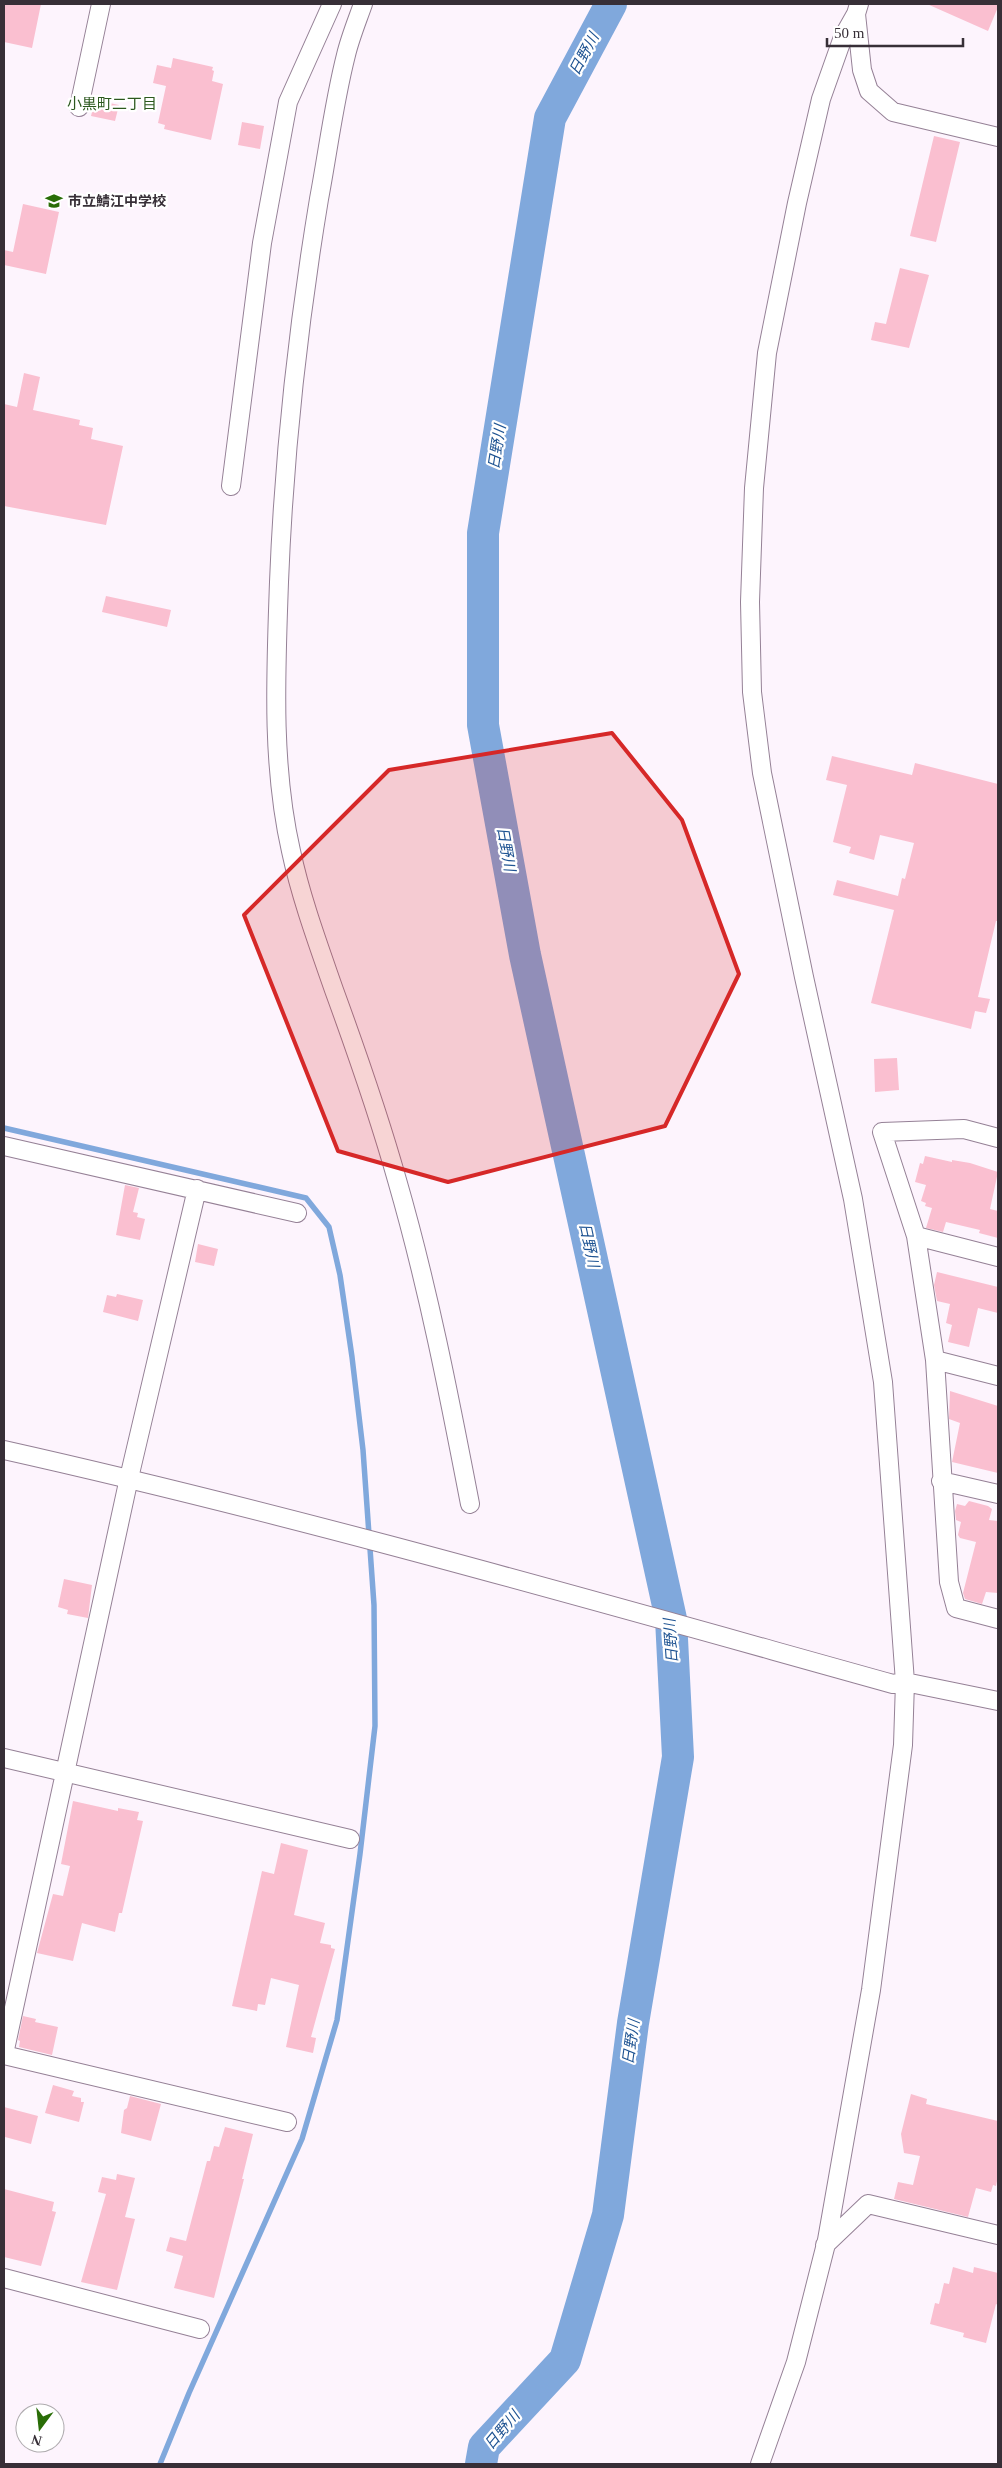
<svg xmlns="http://www.w3.org/2000/svg" width="1002" height="2468" viewBox="0 0 1002 2468" font-family="'Times New Roman','Noto Sans JP',serif">
  <rect width="100%" height="100%" fill="#fdf4fd"/>
  <g fill="none" stroke-linecap="round" stroke-linejoin="round">
    <path stroke="#80a8dc" stroke-width="5.5" d="M4 1128 306 1198 329 1227 340 1275 352 1357 363 1450 374 1605 375 1726 360 1854 337 2020 302 2139 189 2393 160 2464"/>
    <path stroke="#80a8dc" stroke-width="32" d="M481 2464 484 2447 565 2360 608 2215 633 2023 678 1757 671 1619 525 955 483 725V533L550 118 611 4"/>
  </g>
  <path fill="#fabfd0" d="M4 4H41L32 48 4 42Z
    M927 4H998V7L988 31Z
    M173 58 213 67 212 70 214 71 212 81 223 84 211 140 164 129 165 125 158 123 166 86 153 83 157 65 171 68Z
    M95 100 119 105 115 121 91 116Z
    M242 122 264 126 260 149 238 145Z
    M934 136 960 142 936 242 910 236Z
    M23 204 59 212 46 274 4 265V250L13 252Z
    M900 268 929 275 909 348 871 340 875 322 886 324Z
    M24 373 40 377 33 410 80 420 79 425 93 428 91 439 123 446 106 525 4 506V404L17 407Z
    M106 596 171 610 167 627 102 612Z
    M832 756 912 775 915 763 998 784V921H996L978 997 990 999 986 1013 975 1011 971 1029 871 1003 894 910 833 895 837 880 898 896 902 878 905 879 914 843 880 835 874 860 849 853 851 847 833 842 847 785 826 780Z
    M897 1058 899 1090 875 1092 874 1059Z
    M925 1156 952 1162V1160L970 1163 998 1172 990 1209 998 1211V1238L979 1233 980 1230 946 1222 943 1232 926 1228 932 1208 925 1206 926 1203 921 1201 926 1185 915 1182 920 1163 923 1164Z
    M125 1185 139 1188 133 1212 138 1213 137 1217 145 1219 140 1240 116 1235Z
    M198 1244 218 1249 214 1266 195 1262Z
    M937 1272 998 1287V1313L978 1308 969 1347 948 1342 952 1325 946 1323 950 1304 937 1301 934 1285Z
    M117 1294 143 1300 138 1321 103 1312 107 1295 116 1297Z
    M950 1391 998 1406V1473L952 1462 960 1423 949 1419Z
    M969 1501 988 1506 992 1509 989 1520 998 1521V1593L986 1592 982 1604 965 1599 963 1593 976 1542 960 1538 958 1535 961 1522 956 1520 955 1511 957 1504 965 1506Z
    M64 1579 92 1585 88 1618 67 1614 68 1610 58 1607Z
    M73 1801 118 1811V1808L139 1812 137 1820 143 1821 122 1913H119L115 1932 82 1923 73 1961 37 1953 53 1894 63 1896 70 1866 61 1864Z
    M281 1843 308 1850 294 1915 325 1923 320 1943 331 1945V1948L335 1949 311 2037 316 2038 313 2053 286 2047 299 1985 271 1978 265 2005 258 2004 257 2011 232 2006 262 1871 274 1874Z
    M23 2016 36 2019 35 2022 58 2027 52 2055 19 2047 20 2041 18 2040Z
    M53 2085 74 2091 72 2096 81 2098V2102H84L79 2122 45 2113Z
    M911 2094 927 2099 926 2104 998 2121V2176L996 2186 993 2185 991 2192 976 2188 968 2217 894 2199 898 2182 913 2185 920 2156 904 2153 901 2134Z
    M130 2096 161 2104 151 2141 121 2133 124 2110 127 2108Z
    M4 2107 38 2116 31 2144 5 2137Z
    M225 2127 253 2134 242 2179H244L214 2298 174 2288 183 2256 166 2251 170 2237 186 2241 207 2161H210L214 2146 219 2147Z
    M117 2174 135 2178 125 2217 135 2219 117 2290 81 2282 106 2194 98 2192 102 2177 116 2180Z
    M4 2189 54 2202 52 2211 56 2212 41 2266 4 2257Z
    M953 2267 973 2273 974 2267 998 2273V2305L996 2304 986 2343 963 2337 964 2333 930 2324 935 2303 939 2304 944 2283 949 2284Z"/>
  <g fill="none" stroke-linecap="round" stroke-linejoin="round">
    <g stroke="#958196" stroke-width="20">
      <path id="minor" d="M363 4C357 21 350 38 346 55 334 102 328 151 319 199 298 326 284 453 279 582 276 671 271 763 291 851 301 898 318 944 334 990 357 1053 379 1116 397 1180 428 1287 449 1395 470 1504
        M856 14 862 70 869 91 893 112 998 137
        M79 107 101 4
        M231 486 262 243 288 102 332 4
        M998 1138 964 1129 882 1132 916 1236 935 1360 949 1582 956 1608 998 1619
        M4 1146 297 1213
        M916 1236 998 1257
        M935 1360 998 1376
        M4 1450C303 1517 598 1602 893 1684L905 1682 998 1701
        M941 1481 998 1494
        M4 1758 350 1839
        M4 2054 129 1478 197 1189
        M4 2055 287 2122
        M825 2245 868 2204 998 2235
        M4 2278 200 2329
        M760 2464 796 2362 827 2240 871 1990 903 1745 905 1682 883 1382 853 1199 804 977 762 773 752 692 750 602 754 488 767 353 797 203 821 99 843 37 856 14 859 4"/>
    </g>
    <use href="#minor" stroke="#fff" stroke-width="18"/>
  </g>
  <path fill="#d62828" fill-opacity="0.2" stroke="#d62828" stroke-width="4" stroke-linejoin="round" d="M612 733 682 820 739 974 665 1126 448 1182 338 1151 244 915 389 770Z"/>
  <defs>
    <g id="school-bare" transform="scale(1.35)"><path d="M0-5L7-2L0 1L-7-2ZM-4 1L0 2.5L4 1V4Q0 6-4 4Z" fill="#296d07" stroke="#fff" stroke-width="2.5" paint-order="stroke"/></g>
  </defs>
  <g fill-rule="evenodd">
    <use href="#school-bare" x="54" y="201"/>
  </g>
  <g text-anchor="middle" stroke-width="4.5" stroke-linejoin="round" paint-order="stroke">
    <g font-size="14" font-weight="bold" fill="#372f37" stroke="#fff" text-anchor="start">
      <text x="68" y="206">市立鯖江中学校</text>
    </g>
    <g font-size="15" font-style="italic" fill="#1e5392" stroke="#fff">
      <text transform="translate(584 54) rotate(-62)" y="5">日野川</text>
      <text transform="translate(497 447) rotate(-81)" y="5">日野川</text>
      <text transform="translate(506 849) rotate(80)" y="5">日野川</text>
      <text transform="translate(589 1245) rotate(78)" y="5">日野川</text>
      <text transform="translate(671 1641) rotate(-94)" y="5">日野川</text>
      <text transform="translate(631 2042) rotate(-82)" y="5">日野川</text>
      <text transform="translate(502 2430) rotate(-50)" y="5">日野川</text>
    </g>
    <g font-size="15" fill="#2c581e" stroke="#fff">
      <text x="112" y="109">小黒町二丁目</text>
    </g>
  </g>
  <rect width="1002" height="2468" fill="none" stroke="#372f37" stroke-width="10"/>
  <g transform="translate(40 2428) rotate(195)"><circle r="24" fill="#ffffff" stroke="#afacaf"/>
  <path d="M0-4L9 19L0 12L-9 19Z" fill="#296d07"/>
  <text y="-8" font-size="14" font-weight="bold" text-anchor="middle" fill="#372f37">N</text>
  </g>
  <path d="M827 38v8h136v-8" fill="none" stroke="#372f37" stroke-width="2.5"/>
  <text x="834" y="38" font-size="15" fill="#372f37" stroke="#ffffff" stroke-width="4" paint-order="stroke">50 m</text>
</svg>
